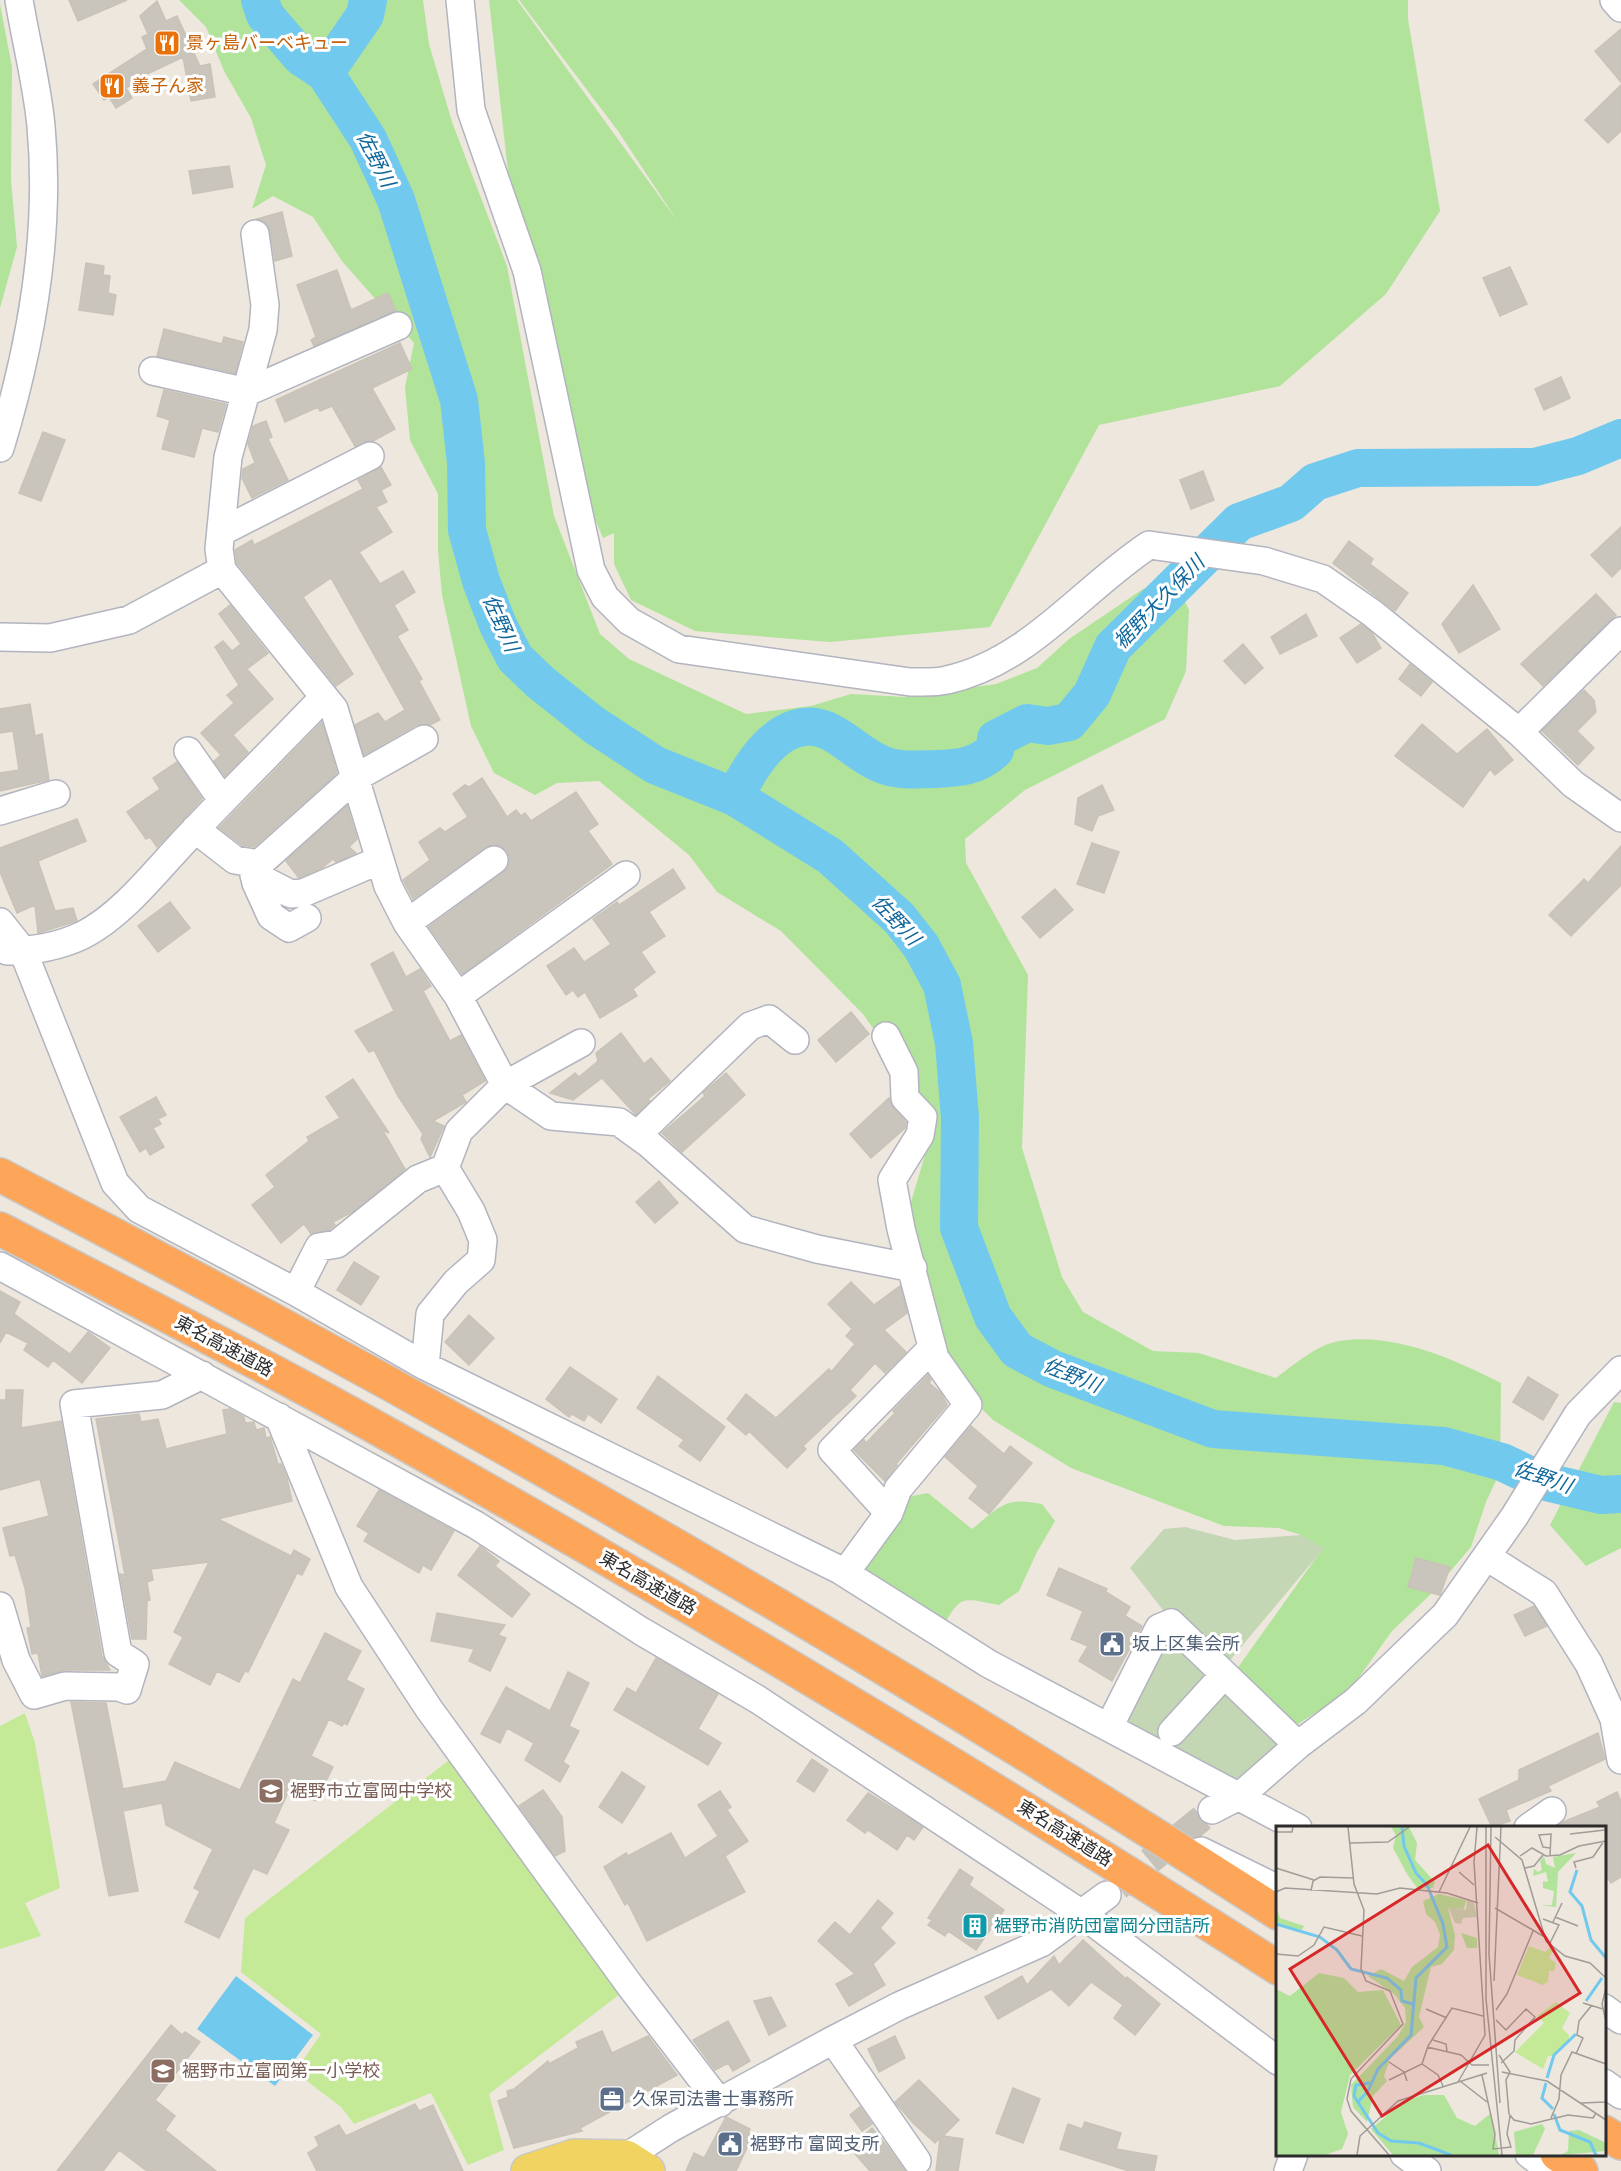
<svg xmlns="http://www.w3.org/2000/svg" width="1621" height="2171" viewBox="0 0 1621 2171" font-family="Barlow,'Noto Sans JP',sans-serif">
  <rect width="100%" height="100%" fill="#ede7de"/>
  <path fill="#b1e39b" d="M179 0H423L429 44 452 122 507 266 554 516 600 634 629 659 746 714 811 706 851 694 905 697 996 684 1037 668 1069 639 1143 589 1176 584 1189 610 1186 671 1165 719 1025 790 965 839 966 863 1028 975 1022 1148 1062 1277 1083 1312 1153 1351 1199 1353 1276 1378C1294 1365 1316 1345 1339 1341 1393 1332 1454 1359 1501 1383L1500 1472 1486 1502 1471 1547 1432 1593 1392 1631 1350 1690 1292 1728 1234 1673 1323 1548 1301 1535 1279 1528 1224 1526 1071 1468 993 1420 959 1386 906 1219 936 1118 863 1014 781 931 717 892 689 855 599 781 557 783 535 795 494 773 471 726 442 595 438 550V494L410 440 405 387 414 343 342 261 313 217 273 196 252 209 266 165 251 118 224 71 206 27Z
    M489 0H517L678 222 618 131 519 0H1408V19L1440 211 1386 294 1280 386 1099 425 990 627 830 642 695 631 631 600 614 564V533L603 538 564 446 527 271 508 172Z
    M0 4 12 67 11 180 17 247 0 308Z
    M1614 1402 1621 1403V1548L1586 1566 1550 1525Z
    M928 1493 972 1529C1000 1507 1004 1496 1042 1504L1055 1521 1037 1552 1019 1591 999 1605C959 1597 961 1595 941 1630L860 1575 907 1497Z"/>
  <path fill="#c4d7b5" d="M1185 1527 1235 1540 1301 1535 1324 1548 1216 1677 1287 1738 1242 1776 1232 1780 1109 1727 1170 1619 1130 1568 1164 1529Z"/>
  <path fill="#c4ea97" d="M25 1713 35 1743 60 1888 25 1903 41 1936 0 1949V1726Z
    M453 1757 620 1994 489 2094 504 2150 468 2165 431 2093 354 2124 341 2107 295 2072 321 2034 241 1972 245 1918Z"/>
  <path fill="#72c9ee" d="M236 1976 313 2035 275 2086 197 2029Z"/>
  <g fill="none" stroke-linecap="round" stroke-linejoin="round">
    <path stroke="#72c9ee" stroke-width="38" d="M260 0 265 15 301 57 325 73 368 139 396 200 459 400 466 463 467 530 481 581 498 625 515 658 540 682 594 725 655 765 735 797 830 856 899 918 921 946 942 985 954 1043 960 1118 959 1228 993 1317 1017 1350 1053 1369 1213 1429 1444 1446 1502 1462 1542 1481 1601 1495 1621 1494
      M325 73 365 15 368 0
      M735 797C751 764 782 713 826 730 845 738 861 756 881 764 899 772 916 769 935 769 960 768 976 767 995 750L996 739 1027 723 1048 726 1069 722 1092 694 1113 647 1239 522 1291 503 1315 482 1358 468 1535 467 1578 456 1621 438"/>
  </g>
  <path fill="#c9c5bc" stroke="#c9c3b7" stroke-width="1.5" d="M69 0H127L78 21Z
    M157 1 166 21 177 16 200 66 210 64 215 97 191 101 183 57 149 73 126 88 132 98 116 108 109 97 104 100 93 84 147 49 142 37 148 34 140 16Z
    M1621 29V82L1595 51Z
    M1621 85V131L1608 143 1585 120Z
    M229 166 233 187 193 194 189 171Z
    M282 212 292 256 275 261 270 231 267 224 257 219Z
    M86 263 104 266 103 275 110 276 108 293 116 295 113 315 79 310Z
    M1510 267 1527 304 1500 316 1483 278Z
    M337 270 351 310 388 293 396 311 314 346 311 340 316 337 297 285Z
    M164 329 222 344 224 337 243 342 235 373 157 356Z
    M400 343 412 369 372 388 395 429 373 441 355 446 332 406 320 411 318 407 285 422 276 400Z
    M1561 377 1570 398 1544 410 1535 389Z
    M164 390 226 404 218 432 202 428 194 457 162 449 170 420 157 416Z
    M266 421 272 437 268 439 288 480 252 498 242 478 243 469 255 463 248 444 253 426Z
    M43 432 65 440 41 501 19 493Z
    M381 467 391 485 381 490 387 502 376 507 392 532 359 552 380 584 403 571 415 592 394 605 408 630 397 636 422 679 419 681 440 720 430 725H416L364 755 355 725 378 713 385 722 405 710 331 578 303 597 353 674 336 686 237 563 235 550 252 540 254 545 363 489 358 480Z
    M1203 471 1214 500 1191 509 1180 480Z
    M1621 527V568L1612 577 1591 555Z
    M1349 541 1373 559 1370 564 1408 593 1395 611 1333 563Z
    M1473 585 1500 629 1459 653 1442 624Z
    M1596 594 1616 615 1543 686 1521 664Z
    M230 605 268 653 247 669 273 699 233 735 248 752 225 776 214 761 221 755 201 733 234 703 227 695 239 685 215 647 223 641 232 651 241 644 219 614Z
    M1306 614 1317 636 1280 654 1271 637Z
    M1361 624 1372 633 1381 648 1357 663 1340 638Z
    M1243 644 1263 668 1245 684 1224 661Z
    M1410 664 1432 682 1421 696 1399 679Z
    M1584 690 1594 700 1596 712 1577 731 1594 748 1578 765 1542 731Z
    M30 704 35 736 42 734 49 780 0 791V773L19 770 13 731 0 733V709Z
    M322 722 337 773 254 847 242 845 219 828Z
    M1422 724 1457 754 1487 729 1513 760 1495 775 1490 769 1463 807 1395 756Z
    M177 762 202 799 157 847 150 837 146 839 127 812 160 789 153 778Z
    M482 778 507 817 516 810 521 816 525 813 531 821 576 792 598 824 588 831 612 864 462 974 429 927 504 872 510 859 507 851 500 845 485 847 413 899 403 880 430 860 419 842 440 828 445 832 468 817 453 794 465 785 469 787Z
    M1102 785 1114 810 1098 816 1092 831 1075 824 1078 798Z
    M347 806 357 839 349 847 356 853 336 862 333 859 323 867 299 878 286 861Z
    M77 819 86 841 38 861 55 911 73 908 77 921 38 933 35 905 17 913 0 872V848Z
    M1092 843 1119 852 1104 893 1077 884Z
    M1621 846V885L1571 936 1549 915 1584 879 1588 883Z
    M673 869 685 888 649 912 665 936 641 952 655 972 633 989 637 996 600 1018 585 992 578 997 573 990 566 995 547 966 574 948 584 962 611 944 593 919 617 902 619 905Z
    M1055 889 1073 910 1040 938 1022 917Z
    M170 902 190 928 158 952 138 926Z
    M393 952 406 977 420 969 431 986 423 991 450 1041 461 1035 485 1081 462 1095 466 1102 433 1121 444 1126 430 1157 421 1139 423 1134 398 1096 374 1050 369 1052 355 1031 394 1011 371 964Z
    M851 1012 869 1034 836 1062 818 1040Z
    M621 1033 644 1064 651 1058 670 1081 648 1099 650 1101 636 1115 602 1078 573 1100 550 1093 575 1073 579 1077 598 1061 596 1053Z
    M726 1073 745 1095 682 1152 662 1133 705 1096 703 1093Z
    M353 1079 389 1133 382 1129 405 1169 354 1211 333 1222 335 1225 330 1229 311 1234 304 1224 281 1243 252 1205 275 1187 266 1175 309 1141 307 1137 340 1118 326 1097Z
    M156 1097 166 1115 158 1119 161 1124 153 1128 164 1147 150 1155 146 1148 140 1152 120 1117Z
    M889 1098 894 1109 906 1122 905 1128 871 1158 850 1134Z
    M659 1181 678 1203 655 1223 636 1202Z
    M354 1262 379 1277 361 1305 337 1290Z
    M851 1282 874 1305 900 1286 907 1313 884 1330 906 1352 885 1373 875 1363 850 1390 856 1396 803 1446 806 1449 787 1468 749 1431 746 1435 727 1419 746 1394 776 1418 829 1369 831 1372 855 1344 846 1336 852 1329 828 1304Z
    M0 1291 20 1302 14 1314 70 1354 88 1332 110 1348 82 1383 53 1360 48 1367 24 1350 28 1343 6 1332 0 1343Z
    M469 1315 494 1338 469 1365 445 1342Z
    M570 1367 617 1399 601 1423 588 1414 584 1421 572 1414 569 1417 546 1399Z
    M928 1375 931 1380 929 1383 941 1393 947 1405 896 1464 897 1465 885 1481 854 1450 864 1440 866 1443 895 1413 893 1411Z
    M658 1376 725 1427 700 1461 679 1446 684 1440 637 1408Z
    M1528 1377 1558 1395 1543 1420 1513 1402Z
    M6 1390H23L21 1428 61 1421 102 1656 110 1670H65L42 1676 38 1653 32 1654 27 1628 31 1627 25 1588 15 1555 10 1556 3 1528 49 1516 40 1479 0 1490V1400H6Z
    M230 1409 244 1417 245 1423 254 1422 256 1430 264 1428 266 1438 270 1437 278 1464H281L287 1478 292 1501 218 1519 291 1556 294 1550 310 1559 302 1575 297 1573 248 1672 245 1671 239 1682 217 1671 210 1685 169 1664 183 1637 174 1632 209 1562 151 1569 153 1580 147 1582 150 1600 147 1601 146 1639H132L120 1574 125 1575 96 1419 139 1414 141 1422 158 1419 166 1449 227 1434 223 1410Z
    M971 1426 1004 1454 1010 1446 1032 1463 989 1514 969 1498 978 1486 945 1457Z
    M379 1490 454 1531 431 1570 423 1565 419 1573 364 1541 369 1533 357 1526Z
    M480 1546 499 1561 495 1566 530 1594 512 1617 458 1575Z
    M1416 1558 1450 1567 1440 1595 1408 1587Z
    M1059 1568 1107 1589 1106 1592 1130 1607 1125 1616 1142 1626 1112 1681 1079 1661 1088 1646 1071 1639 1083 1611 1047 1595Z
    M1534 1606 1547 1626 1525 1636 1514 1615Z
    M437 1613 505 1625 498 1635 506 1638 490 1671 469 1661 474 1649 431 1641Z
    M325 1633 361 1651 346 1680 364 1689 347 1725 344 1723 342 1726 329 1719 311 1756 333 1767 316 1801 290 1788 274 1823 289 1830 267 1874 253 1868 219 1938 185 1922 200 1891 194 1888 213 1849 166 1825 162 1803 123 1811 138 1891 109 1896 71 1702 106 1703 123 1789 166 1781 175 1762 240 1790 293 1679 300 1683Z
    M656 1658 718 1694 698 1729 721 1743 708 1765 614 1710 627 1688 636 1693Z
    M568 1672 589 1683 569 1726 579 1731 563 1762 569 1766 560 1782 525 1760 534 1743 507 1728 500 1743 481 1734 506 1687 550 1711Z
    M1598 1733 1605 1759 1548 1786 1551 1791 1506 1810 1510 1821 1492 1827 1479 1799 1519 1780V1770Z
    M812 1759 828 1770 814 1792 797 1781Z
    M622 1772 645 1787 622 1823 599 1807Z
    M543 1790 562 1817 565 1851 555 1856 519 1806Z
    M720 1791 731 1807 727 1810 748 1841 725 1856 745 1892 647 1941 628 1903 625 1905 604 1867 626 1853 628 1856 671 1833 685 1858 718 1836 698 1805Z
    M1617 1792 1621 1801V1877L1611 1883 1605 1874V1827H1556L1563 1822 1600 1807 1597 1802Z
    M868 1793 923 1827 914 1840 907 1835 897 1850 868 1830 865 1833 847 1820Z
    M960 1869 973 1878 969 1885 1004 1910 976 1950 948 1931 945 1936 928 1925 932 1920 928 1918Z
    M878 1900 893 1913 880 1928 895 1943 873 1964 885 1985 849 2006 836 1984 855 1974 818 1941 835 1922 850 1935Z
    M1083 1940 1126 1979 1127 1977 1160 2004 1135 2035 1114 2018 1123 2005 1091 1982 1069 2006 1051 1989 998 2019 985 1997 1022 1976 1027 1985 1054 1956 1059 1965Z
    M771 1997 786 2026 769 2035 754 2001Z
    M728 2021 750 2061 733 2071 728 2063 715 2070 693 2040Z
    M171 2025 182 2035 185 2032 200 2042 155 2100 175 2116 165 2130 216 2171H147L119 2150 103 2171H57Z
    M602 2031 612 2053 648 2036 677 2075 580 2128 582 2131 514 2148 498 2101 508 2097 507 2091 514 2089 548 2061 549 2064 578 2048 576 2042Z
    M895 2036 905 2058 879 2072 868 2049Z
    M919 2080 959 2120 943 2136 963 2139 958 2171H936L940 2138 935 2143 913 2123 895 2102Z
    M1013 2088 1040 2099 1023 2143 996 2133Z
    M415 2104 419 2111 433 2105 463 2171H317L308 2153 319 2146 315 2137 339 2125 346 2136Z
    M860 2107 872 2124 862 2131 850 2115Z
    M726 2117 750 2129 748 2133 753 2135 736 2171H686L694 2153 704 2158Z
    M1085 2122 1121 2133 1116 2149 1157 2156 1154 2171H1129L1060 2149 1068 2124 1082 2129Z
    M872 2128 887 2146 905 2171H870L850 2148Z"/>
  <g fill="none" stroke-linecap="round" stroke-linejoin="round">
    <path stroke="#c6c2ba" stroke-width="27" stroke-dasharray="27 14" stroke-linecap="butt" d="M1118 1887 1212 1810"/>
    <g stroke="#b2b4bf" stroke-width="30">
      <path id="minor" d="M460 0 471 110 527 271 591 570 605 597 629 621 679 649 910 682C922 682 935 683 947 680 1029 662 1081 590 1149 545L1264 561 1323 579 1372 613 1519 732 1573 784 1621 818
        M1614 0 1621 8
        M255 234 265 305 263 330 228 457 219 549 222 570 334 709 388 886 407 923 458 996 505 1085 459 1131 445 1168 418 1179 337 1244 319 1247 296 1292
        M153 371 247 392 398 326
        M0 448C31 346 51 234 41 126 37 84 26 42 19 0
        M221 532 370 456
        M0 637 50 638 129 620 222 570
        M1519 732 1621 631
        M188 751 223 801
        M0 811 56 794
        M195 829 235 860 259 864 355 778 424 739
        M252 866 256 883 271 916 289 928 307 918
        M254 875 291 894 303 893 380 860
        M0 922 23 951 115 1183 139 1209 296 1292 425 1366 840 1570 989 1664 1298 1828
        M407 923 494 860
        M7 951C34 951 58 947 83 935 124 914 158 868 190 835 234 788 280 743 324 697
        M458 996 626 875
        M581 1043 505 1085 551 1116 619 1122 648 1143 745 1229 817 1249 913 1268
        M637 1135 750 1026 769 1019 795 1040
        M0 1266 476 1525 641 1631 757 1699 1082 1914 1278 2061
        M425 1366 430 1314 456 1282 481 1260 483 1240 471 1211 445 1168
        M279 1417 349 1587 429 1709 631 1987 720 2103
        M889 1513 832 1450 932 1348
        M1487 1557 1544 1593 1589 1664 1614 1719 1621 1760
        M845 1573 889 1513 898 1489 968 1405 935 1358 901 1229 892 1180 920 1135 923 1117 905 1098 904 1072 886 1036
        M0 1606 16 1660 34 1695 65 1686 119 1687 127 1690 135 1664 118 1653 74 1404 162 1395 202 1375
        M1109 1727 1159 1628 1171 1623 1298 1745
        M1172 1732 1224 1675
        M1212 1810 1241 1795 1298 1745 1356 1701 1445 1615 1514 1517 1578 1414 1621 1370
        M1528 1828 1552 1811
        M1201 1851 1278 1889
        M1604 2008 1621 2020
        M833 2040 917 2161
        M1604 2083 1621 2095
        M1404 2154 1427 2171
        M1529 2154 1551 2171
        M626 2157 671 2128 833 2040 899 2006 1041 1943 1107 1895
        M1288 2171 1294 2154"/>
    </g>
    <g stroke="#c8c8c8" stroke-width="36">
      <path id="major" d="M528 2171 574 2156 626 2157 648 2171"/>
    </g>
    <g stroke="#c8c8c8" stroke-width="36">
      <path id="highway" d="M0 1175C437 1402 864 1647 1278 1913
        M0 1229C134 1299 269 1367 400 1441 698 1608 990 1784 1278 1968
        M1604 2132 1621 2143
        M1557 2154 1581 2171"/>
    </g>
    <use href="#minor" stroke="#fff" stroke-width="27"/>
    <use href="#major" stroke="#f0d360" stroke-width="33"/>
    <use href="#highway" stroke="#fda659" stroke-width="33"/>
  </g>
  <defs>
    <g id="restaurant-square" transform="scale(1.35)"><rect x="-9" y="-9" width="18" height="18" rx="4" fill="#e8710a" stroke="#fff"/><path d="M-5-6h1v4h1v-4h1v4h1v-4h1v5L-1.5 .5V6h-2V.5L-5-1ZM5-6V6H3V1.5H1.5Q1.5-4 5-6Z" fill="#fff"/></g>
    <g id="civic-square" transform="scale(1.35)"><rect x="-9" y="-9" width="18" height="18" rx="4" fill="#5c6f8a" stroke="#fff"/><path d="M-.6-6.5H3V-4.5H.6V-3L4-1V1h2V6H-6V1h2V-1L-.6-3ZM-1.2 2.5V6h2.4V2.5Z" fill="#fff"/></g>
    <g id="school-square" transform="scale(1.35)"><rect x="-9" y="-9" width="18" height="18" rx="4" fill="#8d6e63" stroke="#fff"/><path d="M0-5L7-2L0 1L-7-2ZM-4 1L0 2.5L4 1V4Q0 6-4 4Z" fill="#fff"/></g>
    <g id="building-square" transform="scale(1.35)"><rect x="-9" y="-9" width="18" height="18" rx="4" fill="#0f9aa8" stroke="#fff"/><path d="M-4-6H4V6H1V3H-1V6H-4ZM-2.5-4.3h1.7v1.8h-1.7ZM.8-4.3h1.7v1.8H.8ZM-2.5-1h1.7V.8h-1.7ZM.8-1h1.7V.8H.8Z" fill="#fff"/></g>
    <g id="office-square" transform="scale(1.35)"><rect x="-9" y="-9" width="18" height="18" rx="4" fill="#5c6f8a" stroke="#fff"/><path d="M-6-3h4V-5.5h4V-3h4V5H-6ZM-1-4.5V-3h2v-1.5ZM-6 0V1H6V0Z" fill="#fff"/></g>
  </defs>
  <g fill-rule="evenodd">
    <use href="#restaurant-square" x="167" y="43"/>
    <use href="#restaurant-square" x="112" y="86"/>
    <use href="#civic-square" x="1112" y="1644"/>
    <use href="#school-square" x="271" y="1791"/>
    <use href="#building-square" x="975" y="1926"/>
    <use href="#school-square" x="163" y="2071"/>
    <use href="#office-square" x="612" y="2099"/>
    <use href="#civic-square" x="730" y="2144"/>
  </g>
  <g text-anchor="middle" stroke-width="6" stroke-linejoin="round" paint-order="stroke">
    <g font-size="18" fill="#c56008" stroke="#fff" text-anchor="start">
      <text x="186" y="49">景ヶ島バーベキュー</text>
      <text x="132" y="92">義子ん家</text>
    </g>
    <g font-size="18" fill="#2c2c2c" stroke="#fff">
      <text transform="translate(224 1346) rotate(28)" y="6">東名高速道路</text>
      <text transform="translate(648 1583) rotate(30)" y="6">東名高速道路</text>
      <text transform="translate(1065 1833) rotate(32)" y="6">東名高速道路</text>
    </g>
    <g font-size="18" fill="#4e5e75" stroke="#fff" text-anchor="start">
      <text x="1132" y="1650">坂上区集会所</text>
      <text x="632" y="2105">久保司法書士事務所</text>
      <text x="750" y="2150">裾野市 富岡支所</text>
    </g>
    <g font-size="18" fill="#785e54" stroke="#fff" text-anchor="start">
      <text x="290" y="1797">裾野市立富岡中学校</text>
      <text x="182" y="2077">裾野市立富岡第一小学校</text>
    </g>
    <g font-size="18" fill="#0d838f" stroke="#fff" text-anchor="start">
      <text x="994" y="1932">裾野市消防団富岡分団詰所</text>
    </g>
    <g font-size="20" font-style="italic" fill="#0f679c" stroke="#fff">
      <text transform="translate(376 159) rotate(63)" y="7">佐野川</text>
      <text transform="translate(1159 602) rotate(-46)" y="7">裾野大久保川</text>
      <text transform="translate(501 623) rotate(66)" y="7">佐野川</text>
      <text transform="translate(896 920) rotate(47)" y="7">佐野川</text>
      <text transform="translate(1072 1375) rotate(22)" y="7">佐野川</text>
      <text transform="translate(1543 1477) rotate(19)" y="7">佐野川</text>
    </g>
  </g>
  <g transform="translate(1276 1826)">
    <rect width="330" height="330" fill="#ede7de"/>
    <path d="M115 1H133L141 17 139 34 159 56 157 62 142 63 131 48 117 22 120 9ZM300 27 282 46 280 81 265 79H276L278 65 267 62V55L272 56 270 46 257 50 258 43 262 46 266 44 264 35 268 30 270 38 279 42 277 31ZM163 68 190 74 188 83 172 82 179 109 178 124 166 138 155 141 143 191 148 201 114 233 108 250 111 255 97 270 91 296 77 281 75 259 122 210 130 196 129 182 118 168 92 150 105 143 128 155 136 141 162 121 164 108 159 96 150 88 147 75ZM0 81 4 92 28 100 26 104 0 99ZM185 107 201 112V122H191ZM43 147 68 152 82 166 107 164 125 199 74 249 65 286 72 308 66 323 49 329H0V163L14 170ZM148 269H168L181 292 199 300 215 287 223 329H117L95 303 128 275ZM266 298 269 303 257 329H240L238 306ZM303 304 330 317V325L285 329 292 325 293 305Z" fill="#b1e39b"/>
    <path d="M191 74 198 77 201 91 187 92 185 98 179 97 172 81 190 84Z" fill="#c4d7b5"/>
    <path d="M253 120 269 126 274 122 277 124 273 132 280 137 278 145H273L272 156 267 159 241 149ZM280 176 294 187 286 202 293 209V215L277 230H272L267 243 239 226 268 197 261 190Z" fill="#c4ea97"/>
    <path fill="none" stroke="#72c9ee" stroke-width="3" d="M301 44 294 66 306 80 315 114 330 132M0 98 44 111 61 124 75 143 111 152 125 164 126 175 137 178M310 175 326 152M271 252 278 229 300 208M94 257 80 259 78 270 102 307 115 315 143 317 175 329M270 257 266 272 277 283M81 277 92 265 102 243 135 209 140 152 171 121 167 98 151 59 140 47 128 20 126 1M278 288 284 304 314 316 320 329"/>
    <path fill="none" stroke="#a09c97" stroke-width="1.5" d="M72 1 78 58 88 84 85 143 90 155 114 165 127 198 75 253 71 273 75 285 113 329M210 1V173L226 329M215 1 213 128 224 277M0 6H16L17 1M294 8 329 4M219 11 246 34 270 115 289 130 314 137 330 152M74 17 112 16 133 1M274 22 267 21 263 9 275 8 274 30M244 30 256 22 270 30 284 29 303 20 330 15M0 42 38 54M249 42 258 40 267 29M300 42 298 36 317 31 328 15M183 46 198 59M35 65 37 55 44 51 77 52M0 66 9 62 101 68 124 62 171 67 202 77M163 66 194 1M219 82 267 110M279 91 302 100M267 93 283 99 274 117M277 96 286 77M0 128 22 130 38 119 48 101 86 110M218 155 225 1M330 162 326 178 330 195M307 177 327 183M150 183 171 192M220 184 231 168 257 105M220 194 230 204 250 183 259 191 239 214 238 225 225 237M157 214 170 218 171 225M151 221 185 229 196 239H213M300 228 307 212 301 209 303 195 316 179M223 229 234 246 230 254 233 288 238 294 255 298 292 289 317 292 320 287M113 236 128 246 131 255M146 238 162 249 167 260M226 246 271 255 330 294M206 249 219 308 217 323 235 321 231 308 234 290M113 254 146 238 152 220 176 182 207 190M184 255 211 276M182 256 209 209 198 36 201 1M305 277 330 276M275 292 283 273 285 249 296 226 330 238M81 329 84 310 122 275 211 247"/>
    <path fill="#d62828" fill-opacity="0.15" stroke="#d62828" stroke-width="3" d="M212 19 304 167 106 290 14 143Z"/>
    <rect width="330" height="330" fill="none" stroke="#2c2c2c" stroke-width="3"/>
  </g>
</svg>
